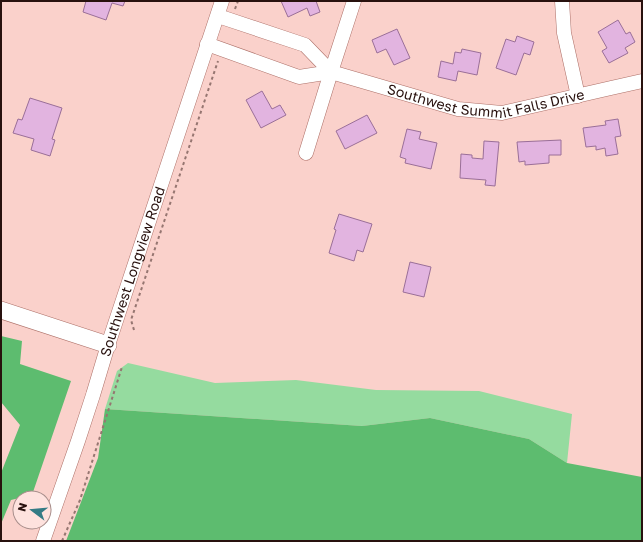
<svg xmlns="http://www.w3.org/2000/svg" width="643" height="542" viewBox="0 0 643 542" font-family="'Golos Text',sans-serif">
  <rect width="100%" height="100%" fill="#fad1cb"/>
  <path fill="#95db9f" d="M128 363 215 383 296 380 376 390 479 391 572 414 567 463 529 439 430 418 362 426 105 409 117 371Z"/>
  <path fill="#5dbc6f" d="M1 336 22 341 20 364 71 381 32 495 11 500 1 524V473L20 425 1 402Z
    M105 409 362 426 430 418 529 439 567 463 642 477V541H66L98 458Z"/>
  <path fill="#e2b4e0" stroke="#9a6f98" d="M86 1H125L123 6 112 3 106 20 83 12Z
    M281 1H316L320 12 310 16 307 8 288 17Z
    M618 20 626 34 630 32 635 42 625 48 628 53 609 63 602 51 607 48 598 32Z
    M397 29 410 58 394 65 386 49 377 53 372 40Z
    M517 36 534 42 530 55 524 53 516 75 496 68 506 39 515 42Z
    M462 49 481 53 477 75 458 71 456 81 438 77 441 61 453 64 455 52 461 53Z
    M262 91 272 109 280 105 286 115 261 128 246 100Z
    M30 98 62 108 52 139 55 140 50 156 31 150 34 139 13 133 18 119 22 120Z
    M367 115 377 133 345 149 336 131Z
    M618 119 621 136 615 137 618 154 606 156 605 148 596 150V146L586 147 583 128 606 125 605 121Z
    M407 129 421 132 419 139 437 143 431 169 405 163 406 159 400 157Z
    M561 140V155H549V163L525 165V161L519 162 517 142Z
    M484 141 499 142 495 186 485 185 486 180 460 178 461 154 472 155V158L483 159Z
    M339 214 372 224 363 252 357 250 354 261 329 253 336 230 334 229Z
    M410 262 431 267 424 297 403 292Z"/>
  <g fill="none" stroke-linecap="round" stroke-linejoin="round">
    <g stroke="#ad7068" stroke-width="15">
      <g id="minor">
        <path d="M562 1 564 33 578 96"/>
        <path d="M218 16 305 45 331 72"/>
        <path id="s1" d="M207 44 299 77 331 72 458 109 502 113 611 88 642 81"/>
        <path d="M306 153 331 72 354 1"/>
        <path id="s2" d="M43 541 78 441 93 395 108 345 222 1"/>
      </g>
    </g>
    <g stroke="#ad7068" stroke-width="18">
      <path id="major" d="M1 310 108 345"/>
    </g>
    <path stroke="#967671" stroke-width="2" stroke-dasharray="3 3" stroke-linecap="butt" d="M235 9 238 1
      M134 330 131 320 218 61
      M62 541 80 500 122 367"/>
    <use href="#minor" stroke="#fff" stroke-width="14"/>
    <use href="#major" stroke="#fff" stroke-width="17"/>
  </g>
  <g text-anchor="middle" stroke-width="3" stroke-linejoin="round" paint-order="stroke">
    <g font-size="14" fill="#28110e" stroke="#fee2de">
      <text dy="5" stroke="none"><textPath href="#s1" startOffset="290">Southwest Summit Falls Drive</textPath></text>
      <text dy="5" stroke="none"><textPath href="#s2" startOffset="284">Southwest Longview Road</textPath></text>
    </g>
  </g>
  <rect width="643" height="542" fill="none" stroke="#28110e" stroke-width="4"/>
  <g transform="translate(32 510) rotate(286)"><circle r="19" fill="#fee2de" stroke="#a88e8b"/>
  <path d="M0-3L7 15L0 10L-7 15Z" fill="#347b85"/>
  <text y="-6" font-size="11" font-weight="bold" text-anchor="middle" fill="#28110e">N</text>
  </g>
</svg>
